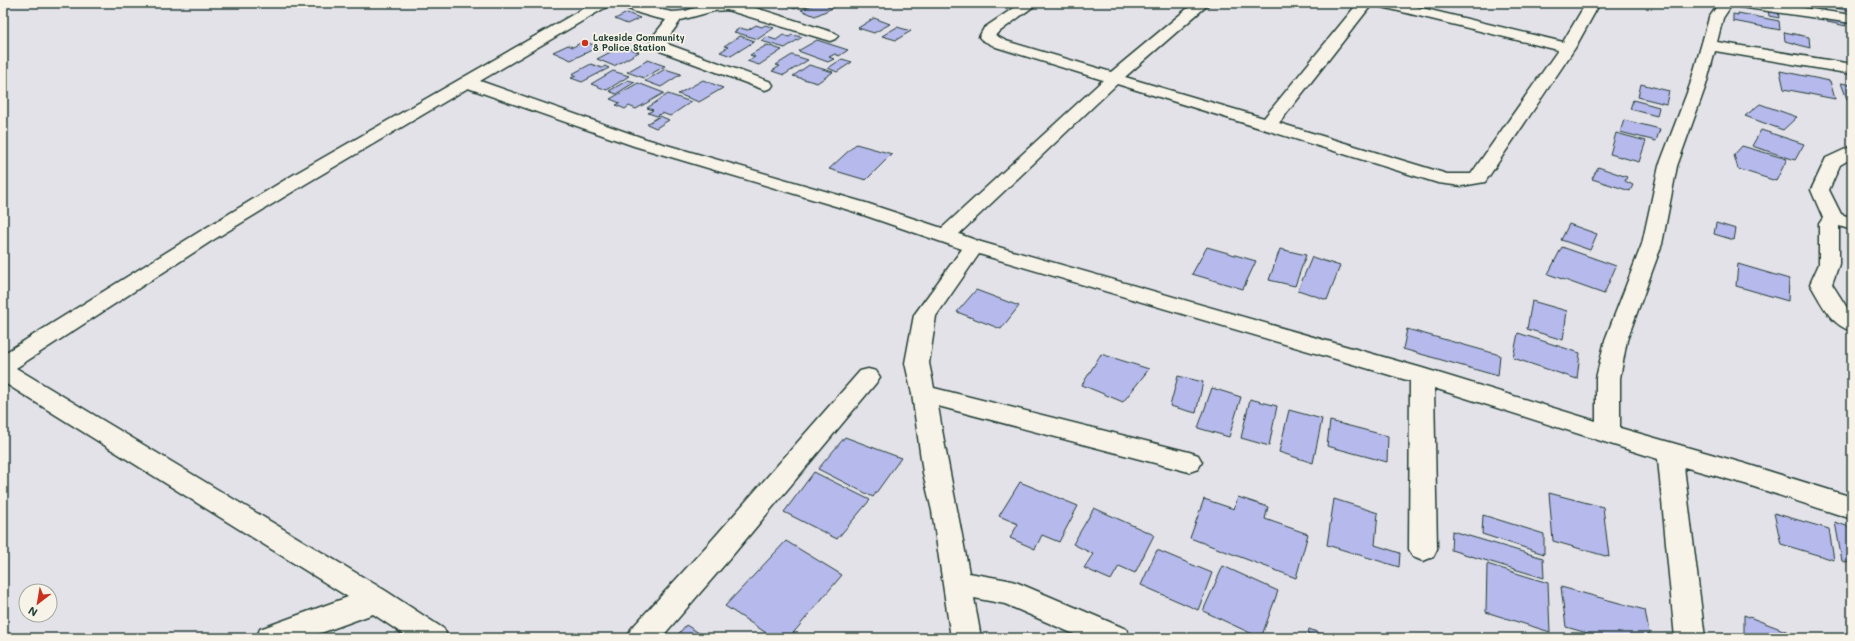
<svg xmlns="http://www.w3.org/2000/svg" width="1855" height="641" viewBox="0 0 1855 641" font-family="Mali,sans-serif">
  <rect width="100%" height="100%" fill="#e4e2e9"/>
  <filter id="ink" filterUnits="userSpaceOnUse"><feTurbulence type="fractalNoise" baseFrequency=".025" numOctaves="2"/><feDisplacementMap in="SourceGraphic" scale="8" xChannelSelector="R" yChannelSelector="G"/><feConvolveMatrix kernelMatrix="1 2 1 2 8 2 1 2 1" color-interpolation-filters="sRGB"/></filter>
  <g filter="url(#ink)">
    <path fill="#b6b9eb" stroke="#1f3d34" d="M688 3H704L689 11 679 7Z
      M779 3H806L795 9Z
      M816 3H834L839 5 815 16 801 10Z
      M1799 3H1824L1826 12 1800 7Z
      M1834 3H1852V11L1835 8Z
      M1768 9 1778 11 1779 18 1769 16Z
      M627 13 640 18 627 24 615 19Z
      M1738 13 1779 21 1780 30 1733 21V14L1738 15Z
      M874 18 890 24 874 33 858 28Z
      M1827 18 1845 22 1846 26 1827 22Z
      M756 25 762 27 765 25 774 28 758 39 734 32 740 28 748 30Z
      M897 27 911 31 896 40 882 36Z
      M1784 32 1809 37 1810 48 1785 41Z
      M783 35 789 37 792 35 802 37 785 48 761 41 767 37 776 40Z
      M740 36 755 41 731 56 720 52 728 47 724 46Z
      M817 40 848 50 839 56 835 54 829 57 834 59 828 62 798 51Z
      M584 41 598 47 571 60 553 52 568 45 573 47Z
      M767 45 782 50 759 65 747 61 755 57 750 55Z
      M622 46 639 52 614 66 597 59Z
      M792 55 808 60 784 75 772 71 780 66 776 65Z
      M842 59 852 62 837 72 828 68Z
      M648 60 665 66 644 78 627 72Z
      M591 64 602 68 605 66 609 68 582 82 571 78 576 76 572 74Z
      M809 65 833 72 817 83 793 76Z
      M665 69 681 74 661 87 645 81Z
      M613 71 629 76 607 90 591 84Z
      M1780 71 1830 81 1835 99 1784 89Z
      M628 80 635 82 616 94 609 91Z
      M703 80 723 88 699 102 678 94Z
      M638 83 664 93 636 109 629 106 625 109 616 105 620 103 610 99Z
      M1841 83 1852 85V100L1847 99Z
      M1641 84 1669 91 1666 104 1638 97Z
      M668 94 691 102 670 116 662 113 657 116 648 113 653 110 647 108Z
      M1633 100 1659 107 1657 116 1630 109Z
      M1760 104 1797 117 1783 130 1745 116Z
      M660 116 669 120 656 128 647 124Z
      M1624 120 1660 129 1656 141 1620 132Z
      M1761 130 1804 144 1795 160 1752 146Z
      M1616 133 1646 141 1639 162 1610 154Z
      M856 144 892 154 866 180 829 169Z
      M1742 146 1787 159 1776 181 1738 169 1734 155Z
      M1598 167 1627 177 1625 181 1633 185 1630 191 1592 179Z
      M1716 223 1736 229 1734 240 1714 234Z
      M1569 224 1597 234 1590 250 1561 240Z
      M1207 247 1256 261 1243 289 1192 274Z
      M1562 247 1616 266 1604 294 1548 274Z
      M1280 249 1306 255 1295 286 1269 280Z
      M1312 257 1340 266 1327 300 1298 290Z
      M1738 264 1789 279 1788 301 1736 286Z
      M976 290 1019 306 1001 329 957 312Z
      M1532 301 1567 311 1563 340 1527 329Z
      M1407 329 1500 355 1498 376 1403 349Z
      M1518 333 1580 353 1577 379 1513 358Z
      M1101 354 1149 369 1123 402 1082 385Z
      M1178 376 1203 382 1196 413 1170 406Z
      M1212 388 1241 397 1229 437 1198 428Z
      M1250 399 1277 406 1269 446 1241 438Z
      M1289 410 1322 419 1313 463 1279 452Z
      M1330 421 1388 436 1387 462 1327 446Z
      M845 437 901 458 873 497 818 469Z
      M814 472 870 500 837 539 784 512Z
      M1020 482 1078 506 1059 542 1042 535 1035 549 1010 538 1018 524 999 516Z
      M1549 493 1603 507 1609 557 1553 541Z
      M1238 497 1268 507 1265 519 1308 534 1296 578 1190 538 1204 499 1234 509Z
      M1334 499 1378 513 1375 545 1400 553 1399 567 1327 545Z
      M1094 508 1154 535 1135 573 1119 566 1111 580 1084 568 1093 554 1073 544Z
      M1774 513 1829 529 1834 560 1781 544Z
      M1483 515 1544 534V554L1482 534Z
      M1835 522 1852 528V564L1842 561Z
      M1452 531 1543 558 1544 578 1451 550Z
      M786 541 842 575 789 638H774L725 606Z
      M1157 550 1212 573 1198 610 1141 585Z
      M1487 564 1548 583 1550 632 1486 612Z
      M1223 566 1278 591 1261 638 1203 611Z
      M1561 587 1645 610 1650 638H1605L1566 627Z
      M1744 615 1804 638H1744Z
      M686 625 707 638H675Z
      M1309 629 1332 638H1307Z"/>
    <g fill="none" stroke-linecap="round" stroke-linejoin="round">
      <g stroke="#1f3d34" stroke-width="3">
        <path id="minor" d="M593 3H610L608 6 480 81 646 139 866 203 942 228 1103 80 996 47 982 40 979 37 984 28 1021 3H1038L995 35 1006 41 1111 72 1194 3H1210L1125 77 1264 118 1358 3H1373L1279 123 1447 174H1471L1558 50 1378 6 1376 3H1401L1563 42 1586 3H1600L1575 48 1485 182 1462 186 1438 183 1117 84 959 234 981 242 1422 368 1596 421V378L1605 340 1642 244 1659 166 1690 85 1709 18 1719 3H1770L1852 15V23L1740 7 1735 6 1733 3 1723 18 1717 42 1852 64V74L1715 51 1706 85 1677 166 1662 244 1627 340 1620 378V428L1746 464 1852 497V519L1745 484 1684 467 1705 638H1675L1658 459 1434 388 1437 549 1433 557 1423 561 1413 557 1409 549 1410 381 979 254 936 316 929 363 934 388 1189 452 1198 455 1202 462 1198 469 1189 472 938 406C947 462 959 517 969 573L1008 580 1018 583 1126 629 1130 638H1083L1005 604 974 598 981 638H951L932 511 923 473 912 394 905 363 914 315 962 249 852 211 634 146 468 88 307 183 213 240 16 368 386 591 444 629 448 638H409L373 614 307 638H256L260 629 348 597 3 382V354L199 232 293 175Z
          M620 3H640L662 10 672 12 685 11 711 3H740L835 33 838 36 835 39 830 41 727 10 714 11 681 20 667 39V42L670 45 771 82 773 85 771 88 765 90 660 51 651 43V39L666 20C655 18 626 11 620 3Z
          M1852 146V158L1840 165 1829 190 1841 214 1852 218V230L1839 226V264L1832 284 1849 311 1852 313V331C1830 325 1821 302 1810 284L1819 264V224L1823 218 1811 190 1826 158Z
          M868 369 876 371 880 377 876 383 732 556 661 638H627L631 629 712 540 860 371Z"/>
      </g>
      <use href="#minor" fill="#f7f3e8" fill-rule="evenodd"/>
    </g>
  </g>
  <circle fill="#c8321e" stroke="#f7f3e8" stroke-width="1.5" cx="585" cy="43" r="4"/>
  <g text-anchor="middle" stroke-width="3.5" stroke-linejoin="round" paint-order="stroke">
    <g font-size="9" font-weight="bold" fill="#1f3d34" stroke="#f7f3e8" text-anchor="start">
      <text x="593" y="41">Lakeside Community<tspan x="593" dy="10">8 Police Station</tspan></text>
    </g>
  </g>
  <rect width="1855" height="641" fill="none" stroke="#f7f3e8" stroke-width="16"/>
  <rect x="8" y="8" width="1839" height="625" fill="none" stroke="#1f3d34" stroke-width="1.5" filter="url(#ink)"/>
  <g transform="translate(38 603) rotate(211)"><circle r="19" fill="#f7f3e8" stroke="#a1aaa0"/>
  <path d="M0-3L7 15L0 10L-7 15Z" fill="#c8321e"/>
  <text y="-6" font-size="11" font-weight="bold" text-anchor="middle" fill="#1f3d34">N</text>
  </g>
</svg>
